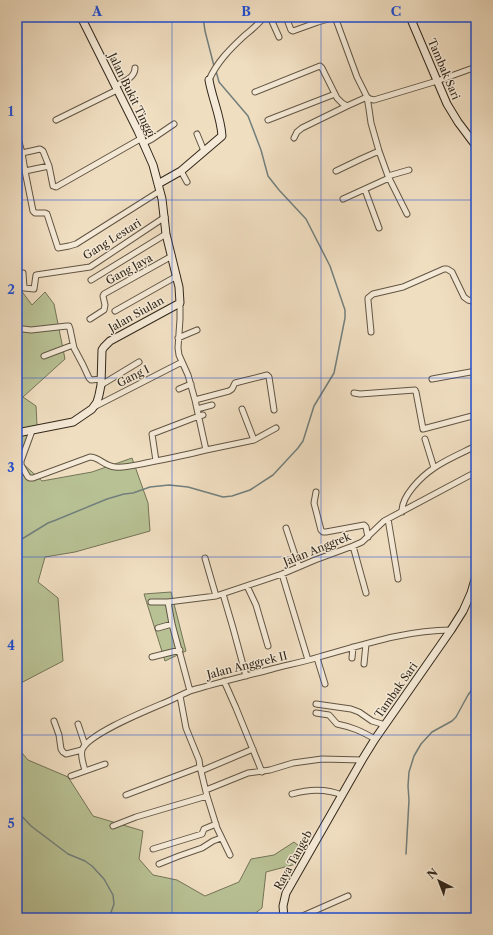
<svg xmlns="http://www.w3.org/2000/svg" width="493" height="935" viewBox="0 0 493 935" font-family="'Libre Caslon Text',serif">
  <rect width="100%" height="100%" fill="#f0dec1"/>
  <filter id="stains"><feTurbulence type="fractalNoise" baseFrequency=".005" numOctaves="4"/><feColorMatrix values="0 0 0 0 .2 0 0 0 0 .09 0 0 0 0 .02 0 0 0 .5 -.17"/></filter>
  <radialGradient id="worn" r=".72"><stop offset=".6" stop-color="#630" stop-opacity="0"/><stop offset="1" stop-color="#630" stop-opacity=".3"/></radialGradient>
  <path fill="#b8c194" stroke="#747457" d="M17 285 32 305 45 292 54 304 65 359 23 397 36 406 37 425 21 462 42 481 92 472 132 458 148 503 150 531 75 552 45 557 38 582 58 598 63 661 17 685Z
    M171 592 186 651 165 661 144 594Z
    M17 747 28 760 68 777 93 816 143 831 139 859 153 875 177 880 205 896 239 882 251 859 274 855 294 842 304 850V862L266 872 262 908 249 918H17Z"/>
  <g fill="none" stroke-linecap="round" stroke-linejoin="round">
    <path stroke="#727f7c" stroke-width="1.5" d="M203 17 205 31 214 66
      M17 542 48 523 56 520 107 499 124 494 133 493 150 487 169 485 188 487 223 497 232 496 250 490 273 475 298 448 303 441 314 406 334 373 345 318V310L330 266 306 219 279 190 268 176 261 150 248 116 219 82 216 71
      M17 811 31 826 68 854 85 861 92 866 104 879 113 895 114 904 109 918
      M406 854 409 800 408 786 409 772 414 756 421 744 432 732 452 721 456 717 468 695 476 684"/>
    <g stroke="#615544" stroke-width="7">
      <path id="street" d="M270 17 279 37
        M286 17 291 30 293 31 318 22 335 17
        M62 18 64 17
        M209 80C217 62 230 49 244 36 251 30 258 25 264 17
        M115 86C123 82 135 78 135 68
        M255 92 320 66 322 68 337 98 342 103 347 106 367 97 357 77 335 17
        M56 120 117 90
        M268 120 335 94
        M197 134 204 151
        M17 135 22 153 40 149 43 151 49 166 53 186 56 187 142 138
        M294 138 297 132 302 128 347 106
        M144 143 152 139 174 124
        M22 153 25 171 33 211 35 213H45L47 214 58 248 69 246 76 244 160 191
        M25 171 49 166
        M181 171 187 182
        M336 171 361 159 379 151
        M388 176 409 170
        M365 190 379 228
        M343 199 389 178
        M407 214 388 176 379 151 371 123 369 109 367 97 370 99 374 100 437 81 476 67
        M23 273 24 288 34 289 36 275 90 267 165 217
        M91 280 166 234
        M115 311 177 276
        M90 319 104 310 105 305 103 296 104 294 172 256
        M23 329 31 330 67 326H69L70 329 74 348 83 365 89 378 91 380 101 379
        M371 332 368 300V298L373 294 403 287 444 269H447L452 272 464 297 468 300 476 302
        M178 338 197 330
        M44 356 73 345
        M432 379 476 371
        M101 385 139 362
        M179 389 191 384
        M354 393 360 394 415 390 416 392 423 429 476 415
        M195 400 229 391 232 389 235 383 267 375 269 377 274 410
        M94 407 182 362
        M197 409 212 405
        M242 409 254 440
        M32 431 21 461V465L28 477 30 478H33L90 457C99 457 104 466 115 467 125 468 136 465 146 463 166 459 186 455 206 450L195 400 188 375 179 355 178 348 180 319V303
        M425 439 434 468
        M206 450 254 440 276 428
        M156 461 152 434 199 416 203 415
        M316 492 314 503 321 530 323 532H326L364 525 366 527 368 537
        M402 512C401 496 422 476 434 468 447 459 462 453 476 446
        M388 519 398 579
        M286 528 299 567
        M353 546 366 593
        M205 558 216 596
        M282 574 308 660
        M247 586 256 605 268 646
        M223 594 233 628 246 676
        M151 602H168L216 596 282 574 315 560 353 546 362 542 384 521 476 472
        M168 602 172 624 190 691
        M158 628 172 624
        M152 657 180 650
        M317 658 325 684
        M352 658 353 647
        M364 664 366 644
        M224 681 236 708 262 772
        M180 696 186 728 199 760 200 767 207 796 217 828 230 855
        M316 704 351 709 359 712 372 721 385 725
        M316 713 329 715 337 724C352 727 361 731 375 739
        M54 721 59 735 61 749 63 752 66 754 82 750
        M78 724 85 745
        M85 771C84 765 80 757 82 750 88 733 153 708 171 700 177 697 183 694 190 691 195 689 201 688 207 686 228 680 250 675 272 669 287 665 303 662 319 657 362 645 406 630 451 630
        M201 771 253 749
        M71 776 105 764
        M206 790 248 773 270 770 293 763 322 759 362 760
        M292 794C309 789 325 788 342 795
        M126 795 200 767
        M113 826 136 817 207 796
        M153 849 202 834 204 829 216 824
        M159 864 179 856 202 848 213 841 221 838
        M298 918 348 896"/>
    </g>
    <g stroke="#31271a" stroke-width="9">
      <path id="secondary" d="M410 17 447 104 458 122 476 146
        M158 184 181 171 222 136C221 117 212 98 209 80
        M17 433 73 422 92 409 97 402 99 395 101 385 102 350 104 347 110 341 180 303 179 287 166 234 162 199 153 165 138 131 81 17
        M284 918 283 906 286 893 362 760 375 739 451 630 463 611 471 593 476 576"/>
    </g>
    <use href="#street" stroke="#f5ead7" stroke-width="5"/>
    <use href="#secondary" stroke="#f5ead7" stroke-width="7"/>
  </g>
  <path fill="none" stroke="#1d4ed8" stroke-width="1" stroke-opacity="0.55" d="M172 17V918M321 17V918M17 200H476M17 378H476M17 557H476M17 735H476"/>
  <g text-anchor="middle" stroke-width="3" stroke-linejoin="round" paint-order="stroke">
    <g font-size="11" fill="#31271a" stroke="#f5ead7">
      <text transform="translate(444 69) rotate(67)" y="4">Tambak Sari</text>
      <text transform="translate(132 95) rotate(64)" y="4">Jalan Bukit Tinggi</text>
      <text transform="translate(112 239) rotate(-32)" y="4">Gang Lestari</text>
      <text transform="translate(129 269) rotate(-29)" y="4">Gang Jaya</text>
      <text transform="translate(136 314) rotate(-29)" y="4">Jalan Siulan</text>
      <text transform="translate(133 376) rotate(-27)" y="4">Gang I</text>
      <text transform="translate(317 549) rotate(-22)" y="4">Jalan Anggrek</text>
      <text transform="translate(247 665) rotate(-14)" y="4">Jalan Anggrek II</text>
      <text transform="translate(396 690) rotate(-55)" y="4">Tambak Sari</text>
      <text transform="translate(293 860) rotate(-61)" y="4">Raya Tangeb</text>
    </g>
  </g>
  <rect width="493" height="935" fill="none" stroke="#f0dec1" stroke-width="44"/>
  <g transform="translate(439 881) rotate(318)" stroke="#f5ead7" stroke-width="3" paint-order="stroke">
  <path d="M0-3L7 15L0 10L-7 15Z" fill="#31271a"/>
  <text y="-6" font-size="11" font-weight="bold" text-anchor="middle" fill="#31271a">N</text>
  </g>
  <rect x="22" y="22" width="449" height="891" fill="none" stroke="#1d4ed8" stroke-width="1.5"/>
  <g font-size="13" text-anchor="middle" font-weight="bold" fill="#1d4ed8">
    <text x="97" y="16">A</text>
    <text x="246" y="16">B</text>
    <text x="396" y="16">C</text>
    <text x="11" y="116">1</text>
    <text x="11" y="294">2</text>
    <text x="11" y="472">3</text>
    <text x="11" y="650">4</text>
    <text x="11" y="828">5</text>
  </g>
  <rect width="100%" height="100%" filter="url(#stains)"/>
  <rect width="100%" height="100%" fill="url(#worn)"/>
</svg>
